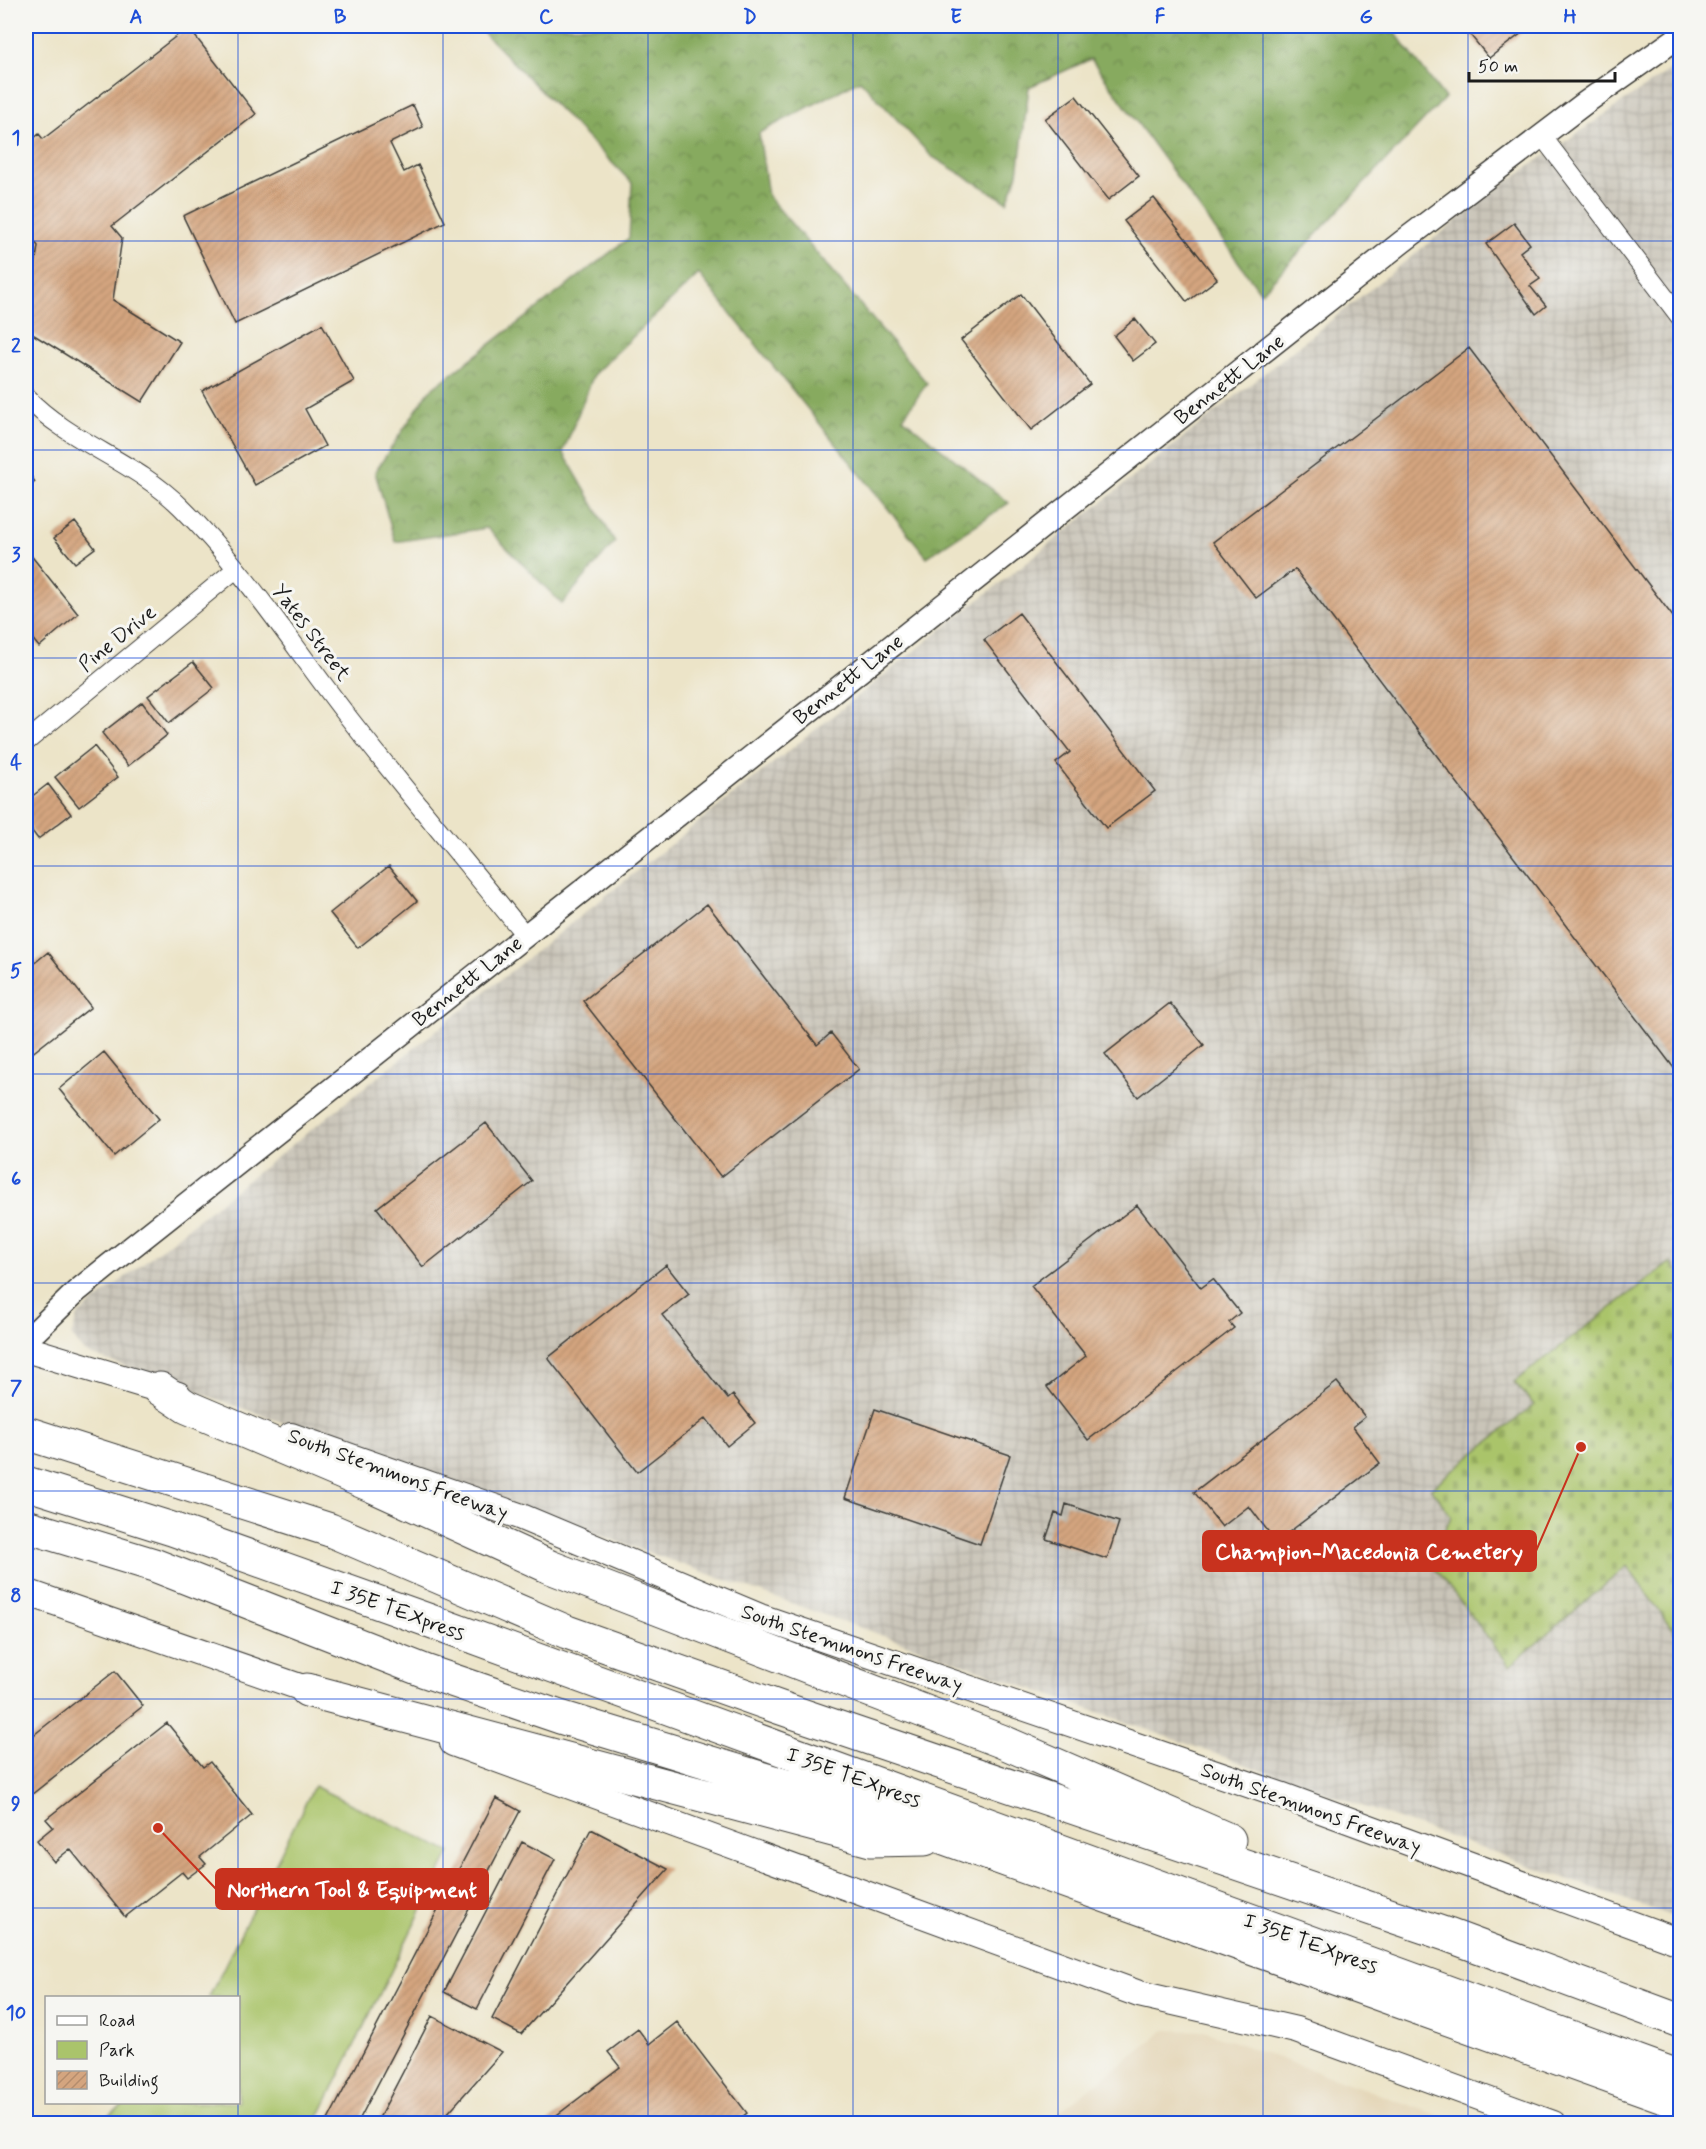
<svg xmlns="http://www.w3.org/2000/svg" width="1706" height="2149" viewBox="0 0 1706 2149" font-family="Mynerve,sans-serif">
  <defs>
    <pattern id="industrial-grid" width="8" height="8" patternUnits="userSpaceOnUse" patternTransform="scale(1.5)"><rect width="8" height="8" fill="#c9c4b8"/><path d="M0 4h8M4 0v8" fill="none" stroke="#aca89e"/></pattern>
    <pattern id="forest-crowns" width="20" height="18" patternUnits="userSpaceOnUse" patternTransform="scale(1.5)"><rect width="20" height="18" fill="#87aa5f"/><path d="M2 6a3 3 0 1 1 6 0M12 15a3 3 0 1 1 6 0" fill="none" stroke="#6e8a4e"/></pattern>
    <pattern id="cemetery-stones" width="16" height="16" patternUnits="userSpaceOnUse" patternTransform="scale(1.5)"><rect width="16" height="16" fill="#aac46b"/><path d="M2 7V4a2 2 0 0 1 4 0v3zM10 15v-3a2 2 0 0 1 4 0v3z" fill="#92a85c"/></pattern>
    <pattern id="building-hatch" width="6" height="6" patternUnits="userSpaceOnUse" patternTransform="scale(1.5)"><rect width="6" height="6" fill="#d4a57f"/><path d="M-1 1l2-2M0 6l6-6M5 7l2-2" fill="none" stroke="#b58d6d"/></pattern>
  </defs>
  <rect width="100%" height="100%" fill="#f6f6f2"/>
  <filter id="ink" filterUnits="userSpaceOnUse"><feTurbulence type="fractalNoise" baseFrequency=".0167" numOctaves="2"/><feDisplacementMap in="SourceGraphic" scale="12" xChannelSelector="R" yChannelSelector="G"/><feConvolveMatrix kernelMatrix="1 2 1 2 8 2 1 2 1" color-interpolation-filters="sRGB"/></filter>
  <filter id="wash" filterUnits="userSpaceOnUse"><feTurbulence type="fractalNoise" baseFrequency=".008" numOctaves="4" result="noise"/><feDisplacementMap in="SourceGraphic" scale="24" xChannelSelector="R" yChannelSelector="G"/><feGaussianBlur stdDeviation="1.35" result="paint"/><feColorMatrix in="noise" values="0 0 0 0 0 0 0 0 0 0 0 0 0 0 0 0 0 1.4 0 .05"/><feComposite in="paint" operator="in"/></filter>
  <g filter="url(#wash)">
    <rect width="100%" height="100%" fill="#ece4c8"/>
    <path fill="#e4d6b7" d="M1165 2030 1204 2031 1459 2123H1045Z"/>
    <path fill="url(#industrial-grid)" d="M1680 63V1275L1671 1263 1514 1382 1534 1405 1451 1516 1510 1666 1627 1566 1680 1640V1919L84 1352 71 1335 79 1314 1499 187Z"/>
    <path fill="#aac46b" stroke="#637044" stroke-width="1.5" d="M314 1786 450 1852 316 2123H96L128 2103 238 2102V1998L209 1997Z"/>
    <path fill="url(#forest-crowns)" stroke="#52633e" stroke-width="1.5" d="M477 26H1390L1445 98 1261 293 1091 59 1029 87 1018 174 1007 202 931 156 860 80 759 133 768 196 927 383 903 418 1009 503 927 557 699 274 594 374 563 452 615 542 562 604 487 528 395 542 375 472 429 391 629 238 632 183Z"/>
    <path fill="url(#cemetery-stones)" stroke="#637044" stroke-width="1.5" d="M1671 1262 1680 1275V1640L1627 1566 1510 1666 1432 1565 1451 1516 1431 1488 1534 1405 1514 1382Z"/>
    <g id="blocks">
      <path fill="url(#building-hatch)" d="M1463 26H1531L1489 58Z
        M188 27 256 114 112 226 122 238 113 300 180 342 142 402 26 330 38 246 26 230V145L39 134 43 139Z
        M1076 96 1139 176 1108 200 1045 119Z
        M413 105 423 127 390 143 404 172 418 165 445 222 235 324 183 216Z
        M1154 198 1217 279 1187 302 1124 221Z
        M1514 223 1530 244 1520 252 1540 279 1530 286 1546 306 1536 314 1486 244Z
        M1021 294 1090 384 1031 430 961 340Z
        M1135 319 1155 344 1133 361 1114 336Z
        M322 324 354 381 305 409 325 446 255 485 202 391Z
        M1469 348 1680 626V1076L1295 569 1256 598 1213 542Z
        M26 469 35 482 26 490Z
        M75 522 95 548 75 563 54 538Z
        M29 553 78 614 39 647 26 631V599L31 595 26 589V556Z
        M1019 613 1155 791 1106 828 1056 763 1070 752 984 640Z
        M193 662 214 688 169 723 148 696Z
        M142 702 167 735 128 766 102 733Z
        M94 746 118 777 79 807 55 777Z
        M48 784 71 814 38 839 26 823V801Z
        M389 866 417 901 358 948 330 913Z
        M707 904 817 1045 831 1033 859 1069 721 1177 583 1001Z
        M48 952 91 1007 26 1058V970Z
        M1170 1003 1204 1045 1138 1097 1105 1054Z
        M104 1052 159 1119 114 1156 59 1089Z
        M486 1123 532 1181 423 1267 377 1208Z
        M1137 1205 1201 1288 1213 1279 1240 1313 1229 1322 1234 1328 1088 1440 1047 1387 1086 1356 1031 1286Z
        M666 1265 689 1294 662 1315 728 1399 733 1395 755 1423 727 1446 706 1418 637 1472 548 1358Z
        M1337 1382 1365 1417 1353 1427 1380 1463 1276 1542 1249 1506 1222 1527 1194 1492Z
        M875 1409 1010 1455 980 1544 845 1498Z
        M1066 1504 1119 1522 1107 1559 1046 1539 1055 1513 1063 1516Z
        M115 1671 143 1706 26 1799V1741Z
        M167 1723 203 1767 210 1762 252 1815 200 1857 206 1864 187 1878 182 1872 125 1917 70 1849 54 1862 37 1840 53 1827 46 1819Z
        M496 1798 520 1811 357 2124H326Z
        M591 1829 668 1869 521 2034 492 2019Z
        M522 1842 555 1859 477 2009 444 1992Z
        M432 2016 502 2052 438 2124H376Z
        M677 2022 747 2113 737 2121 739 2124H545L620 2067 608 2052 638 2029 649 2044Z"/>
    </g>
  </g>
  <g filter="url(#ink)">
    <use href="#blocks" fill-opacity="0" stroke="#3b3a36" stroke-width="1.5"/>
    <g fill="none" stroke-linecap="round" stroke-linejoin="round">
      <g stroke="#3b3a36" stroke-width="20">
        <path id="minor" d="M1542 136 1680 317
          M26 397C70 443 135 461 181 507 243 568 291 643 345 713 403 788 465 861 525 935
          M26 742 236 569"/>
      </g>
      <g stroke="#3b3a36" stroke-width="25">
        <path id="tertiary" d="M26 1335 36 1331 77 1291 108 1266 1402 242 1585 103 1680 36"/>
      </g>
      <g stroke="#3b3a36" stroke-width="28">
        <path id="secondary" d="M26 1349 178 1395
          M291 1436 519 1516 760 1617 1280 1795 1680 1942
          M26 1592 323 1695
          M453 1743 1139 1994 1296 2030 1553 2124"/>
      </g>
      <g stroke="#3b3a36" stroke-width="35">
        <path id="motorway" d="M160 1389 187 1407 373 1486 550 1567 1001 1741 1229 1840
          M26 1433 330 1530 567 1632 778 1707 1448 1935 1680 2021
          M26 1483 172 1529 433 1622 1680 2077
          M26 1526 154 1565 425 1671 560 1717 875 1813 1680 2102
          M307 1690 871 1840 925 1839"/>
      </g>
      <use href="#minor" stroke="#fff" stroke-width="18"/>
      <use href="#tertiary" stroke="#fff" stroke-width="22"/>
      <use href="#secondary" stroke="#fff" stroke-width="26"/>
      <use href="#motorway" stroke="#fff" stroke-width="33"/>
    </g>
  </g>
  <path fill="none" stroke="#1d4ed8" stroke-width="1.5" stroke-opacity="0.55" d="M238 26V1998M443 26V2124M648 26V2124M853 26V2124M1058 26V2124M1263 26V2124M1468 26V2124M26 241H1680M26 450H1680M26 658H1680M26 866H1680M26 1074H1680M26 1283H1680M26 1491H1680M26 1699H1680M26 1908H1680M238 2102V2124"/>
  <g text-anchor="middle" stroke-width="6" stroke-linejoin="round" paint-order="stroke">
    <g font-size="21" fill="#1c1c1c" stroke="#f6f6f2">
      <text transform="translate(1229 379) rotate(-38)" y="7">Bennett Lane</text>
      <text transform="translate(312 632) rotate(53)" y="7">Yates Street</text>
      <text transform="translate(117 638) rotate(-39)" y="7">Pine Drive</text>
      <text transform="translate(848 679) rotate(-38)" y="7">Bennett Lane</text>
      <text transform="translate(467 981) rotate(-38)" y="7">Bennett Lane</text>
      <text transform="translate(398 1474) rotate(20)" y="7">South Stemmons Freeway</text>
      <text transform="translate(398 1610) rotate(20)" y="7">I 35E TEXpress</text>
      <text transform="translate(852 1648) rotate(19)" y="7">South Stemmons Freeway</text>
      <text transform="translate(854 1777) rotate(20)" y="7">I 35E TEXpress</text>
      <text transform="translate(1311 1808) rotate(20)" y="7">South Stemmons Freeway</text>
      <text transform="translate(1311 1943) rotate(20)" y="7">I 35E TEXpress</text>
    </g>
  </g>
  <path fill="none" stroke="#c8321e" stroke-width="2" d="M1581 1447L1536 1551M158 1828L216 1889"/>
  <g fill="#c8321e" stroke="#f6f6f2" stroke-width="2">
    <circle cx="1581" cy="1447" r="6"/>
    <circle cx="158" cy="1828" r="6"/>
  </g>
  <g fill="#c8321e" stroke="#c8321e" stroke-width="2">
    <rect x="1203" y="1531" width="333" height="40" rx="6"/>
    <rect x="216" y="1869" width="272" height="40" rx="6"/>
  </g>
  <g font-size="22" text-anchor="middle" font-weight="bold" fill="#fff">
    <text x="1369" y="1559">Champion-Macedonia Cemetery</text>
    <text x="352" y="1897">Northern Tool &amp; Equipment</text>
  </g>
  <rect width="1706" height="2149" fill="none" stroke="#f6f6f2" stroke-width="66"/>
  <rect x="45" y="1996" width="195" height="108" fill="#f6f6f2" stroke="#9f9f9c" stroke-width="1.5"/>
  <rect x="57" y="2016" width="30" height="9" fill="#ffffff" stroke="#9f9f9c" stroke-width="1.5"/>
  <text x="99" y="2026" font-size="18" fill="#1c1c1c">Road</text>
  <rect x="57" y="2041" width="30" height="18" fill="#aac46b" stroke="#9f9f9c" stroke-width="1.5"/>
  <text x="99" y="2056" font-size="18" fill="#1c1c1c">Park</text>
  <rect x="57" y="2071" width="30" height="18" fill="url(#building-hatch)" stroke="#9f9f9c" stroke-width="1.5"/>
  <text x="99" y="2086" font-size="18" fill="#1c1c1c">Building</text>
  <path d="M1469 72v9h146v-9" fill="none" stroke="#1c1c1c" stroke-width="3"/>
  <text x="1478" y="72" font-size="18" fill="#1c1c1c" stroke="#f6f6f2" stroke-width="4.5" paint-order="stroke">50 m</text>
  <rect x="33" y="33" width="1640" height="2083" fill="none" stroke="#1d4ed8" stroke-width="2"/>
  <g font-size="20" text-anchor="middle" font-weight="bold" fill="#1d4ed8">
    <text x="136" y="23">A</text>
    <text x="340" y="23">B</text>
    <text x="546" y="23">C</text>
    <text x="750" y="23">D</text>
    <text x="956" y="23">E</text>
    <text x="1160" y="23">F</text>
    <text x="1366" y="23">G</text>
    <text x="1570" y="23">H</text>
    <text x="16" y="144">1</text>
    <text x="16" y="352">2</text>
    <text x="16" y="561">3</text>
    <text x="16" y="769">4</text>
    <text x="16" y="977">5</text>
    <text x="16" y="1185">6</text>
    <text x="16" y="1394">7</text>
    <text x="16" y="1602">8</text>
    <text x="16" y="1810">9</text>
    <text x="16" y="2019">10</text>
  </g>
</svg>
